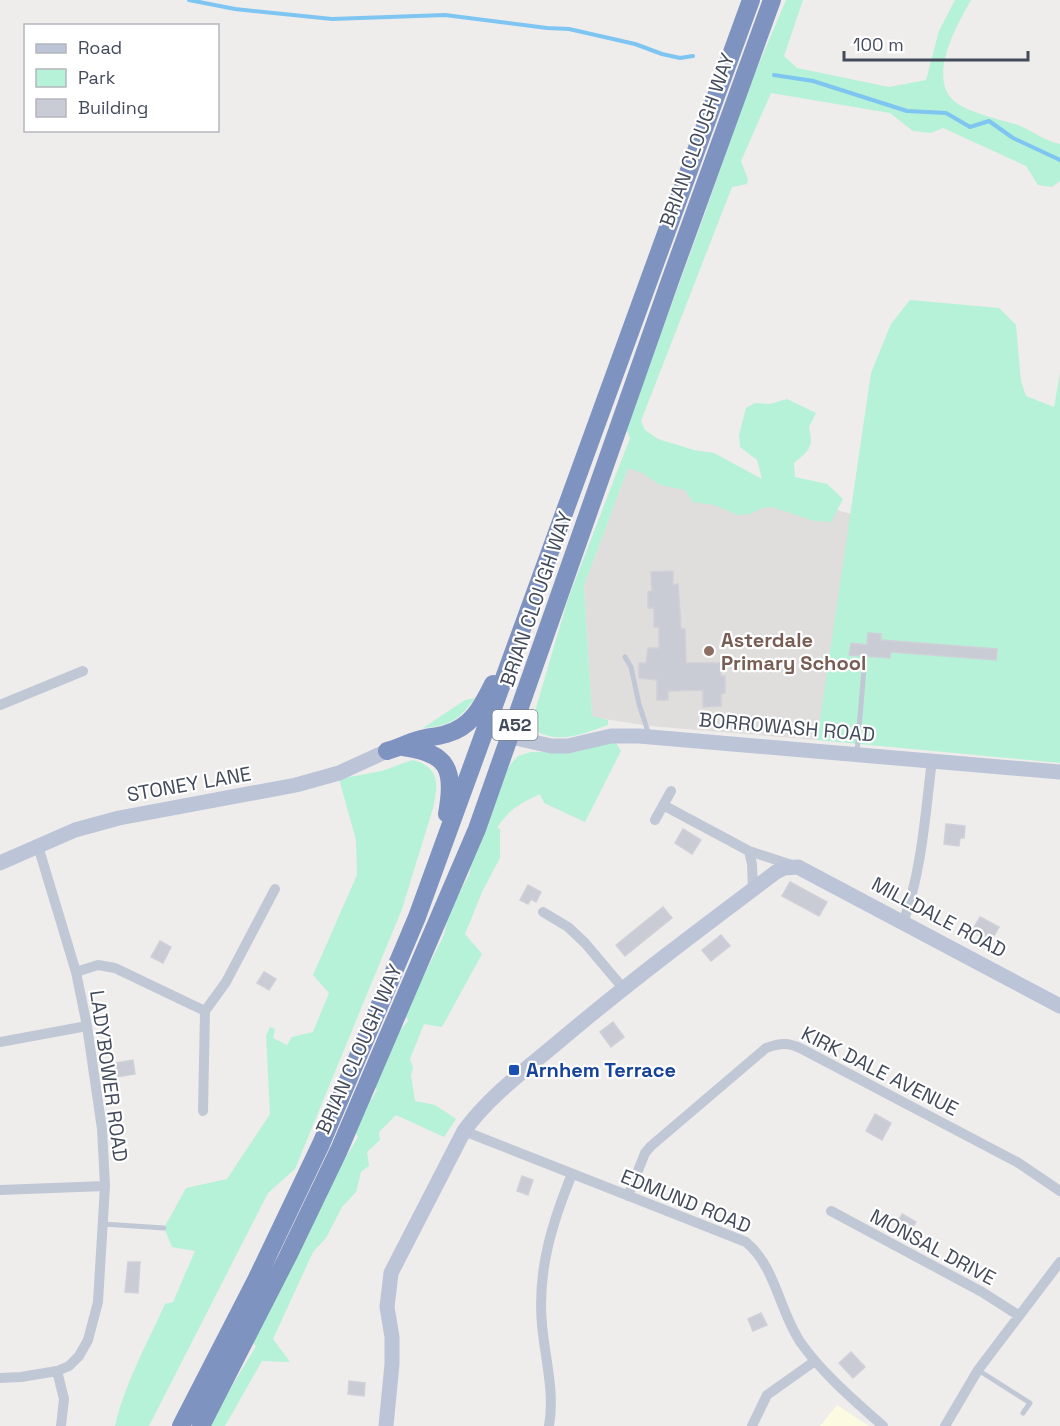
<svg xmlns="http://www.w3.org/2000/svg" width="1060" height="1426" viewBox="0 0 1060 1426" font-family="'Space Grotesk',sans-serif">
  <rect width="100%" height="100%" fill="#efecec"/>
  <path fill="#fdfae2" d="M837 1405 869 1426H820Z"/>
  <path fill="#e0dddd" d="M632 457 852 514 817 740 649 726 592 717 584 586Z"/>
  <path fill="#b5f2d7" d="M786 0H803L784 56 797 68 889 87 926 80 939 31 955 0H971C957 25 927 77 954 101 966 112 1002 120 1018 125 1033 131 1044 141 1060 144V181L1052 187 1038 185 1026 166 943 128 931 133 913 131 890 113 771 93 741 161 748 180 747 184 732 187 641 421 645 430 658 439 694 450 714 453 762 479 757 460 740 447 739 435 746 408 755 403 770 404 787 399 816 413 809 427C814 448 809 450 794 463L795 477 827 484 843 499 831 522 814 521 772 507 762 508 750 514 737 515 715 505 693 502 685 490 660 485 642 473 628 468 584 586 592 716 608 720V725C586 733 560 744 538 732L533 718 568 599 630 438 626 429 705 213 747 92Z
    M910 300 999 308 1016 325 1021 381 1026 396 1054 407 1060 373V763L817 740 871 373 891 324Z
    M475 698C459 720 450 726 423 728L465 700Z
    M614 740 621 751 585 822 544 803 540 794C520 804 510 808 497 828L500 829V858L482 892 465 934 482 954 442 1027 424 1024 410 1059 413 1068 411 1075 415 1101 435 1105 456 1119 444 1137 396 1115 379 1132 380 1140 367 1152 369 1166 361 1172 356 1192 342 1207 326 1238 313 1252 273 1339 290 1362 262 1361 225 1426H208L256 1346 252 1342 334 1177 358 1137 353 1129 364 1098 372 1099 377 1090 373 1084 393 1039 408 1021 405 1013 444 935 449 912 469 875 474 851 503 778 510 765 518 756 531 752H576Z
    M412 760C441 767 438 785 433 808L402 909 295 1169 268 1193 149 1426H115C125 1383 147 1344 165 1304L173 1302 195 1251 172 1247 164 1228 186 1188 227 1179 270 1114 266 1036 270 1027 275 1029 273 1038 287 1045 292 1037 313 1032 329 993 313 975 357 875 356 840 339 779 382 771Z"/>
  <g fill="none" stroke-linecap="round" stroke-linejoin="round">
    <path stroke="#7ec5f2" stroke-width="4" d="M189 0 235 9 332 19 445 15 547 28 569 29 635 44 662 54 680 58 693 56
      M774 75 813 81 907 111 946 113 970 127 989 121 1013 138 1060 160"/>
  </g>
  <path fill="#caccd5" stroke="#cfd0d8" stroke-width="1.5" d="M673 571V585L678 584 681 629H685L686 663H720L721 676H725V693L721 694V706L703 707V690L668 691V700H657V680L639 678V663H646L648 648H659V627H654V608H648V592L652 591 651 572Z
    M868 633 881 634V640L997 649 996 660 891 652 890 658 849 655 851 643 867 645Z
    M946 824 965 826 964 838H960L959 846 944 844Z
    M683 829 701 840 692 854 675 843Z
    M790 882 827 902 819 916 782 896Z
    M528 885 541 892 536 902 531 899 528 904 520 900Z
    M663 907 672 918 625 956 616 945Z
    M980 917 999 927 991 941 972 931Z
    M721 935 730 946 711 961 702 950Z
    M160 941 171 947 163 963 151 957Z
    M264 972 276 979 269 990 257 983Z
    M613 1022 624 1037 611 1047 600 1032Z
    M133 1060 135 1074 117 1077 115 1063Z
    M875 1114 891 1123 882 1140 866 1131Z
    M522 1176 533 1180 528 1195 517 1191Z
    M902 1214 916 1222 909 1233 896 1225Z
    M128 1262H140L138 1293 125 1292Z
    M761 1313 767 1325 753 1331 748 1319Z
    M851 1352 865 1367 853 1378 839 1363Z
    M349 1381 365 1383 364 1396 348 1394Z"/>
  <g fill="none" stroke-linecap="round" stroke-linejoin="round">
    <path stroke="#c1c8d5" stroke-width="5" d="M625 657 631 667 639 704 649 735
      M857 752 864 669
      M103 1224 164 1228
      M978 1370 1030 1403 1023 1413"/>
    <path stroke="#c1c8d5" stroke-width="10" d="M0 705 83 671
      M663 805 749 851 795 866
      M655 820 671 791
      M749 851 752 864 753 889
      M543 912 568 927 585 943 623 988
      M903 923C922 870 925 816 932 760
      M76 972 98 965 115 968 205 1011
      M0 1042 87 1026
      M203 1111 205 1011 226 982 275 889
      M464 1131 746 1242C776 1267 779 1311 801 1343 822 1373 856 1402 883 1426
      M0 1190 105 1186
      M628 1196 645 1153 651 1146 766 1048C780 1043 788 1042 802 1049L1017 1162 1060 1191
      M831 1211 982 1292 1018 1315
      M57 1371 64 1399 61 1426
      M0 1378 21 1377 57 1371 69 1366 79 1356 88 1340 98 1302 105 1186 102 1129 87 1026 76 972 38 846
      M549 1426C555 1393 545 1358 542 1325 537 1271 552 1223 572 1174
      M752 1426 767 1395 815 1361
      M945 1426 978 1370 1060 1262"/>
    <path stroke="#bcc4d7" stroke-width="15" d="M511 737 551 746H568L611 736H639L1060 772
      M0 863 75 830 119 818 296 785 339 773 387 751
      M386 1426 392 1364V1337L387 1307 391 1273 464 1131C490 1095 529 1067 563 1038 632 980 704 926 776 872L784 868 798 867 1060 1006"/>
    <path stroke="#7f93c0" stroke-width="18" d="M403 747C449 753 455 770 447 814
      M387 751C398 748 407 743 418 740 427 737 437 737 446 734 472 727 482 706 493 684
      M181 1426 257 1278 321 1144 417 917 751 0
      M201 1426 288 1256 339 1150 477 829 671 278 772 0"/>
  </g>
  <circle fill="#8d6e63" stroke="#fff" stroke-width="2" cx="709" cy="651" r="6"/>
  <rect fill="#1a4fb4" stroke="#fff" stroke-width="2" x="508" y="1064" width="12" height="12" rx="3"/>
  <g text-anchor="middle" stroke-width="4.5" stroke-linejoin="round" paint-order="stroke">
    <rect fill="#fff" stroke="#7b818c" stroke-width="1.5" x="492.5" y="710" width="45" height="30" rx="4.5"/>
    <g font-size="18" font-weight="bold" fill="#434b5b">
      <text x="515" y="731">A52</text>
    </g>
    <g font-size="20" fill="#434b5b" stroke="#fff">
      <text transform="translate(697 140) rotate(-70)" y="7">BRIAN CLOUGH WAY</text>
      <text transform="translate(536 599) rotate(-71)" y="7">BRIAN CLOUGH WAY</text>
      <text transform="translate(787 727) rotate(5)" y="7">BORROWASH ROAD</text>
      <text transform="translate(189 784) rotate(-10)" y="7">STONEY LANE</text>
      <text transform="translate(939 917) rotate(28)" y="7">MILLDALE ROAD</text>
      <text transform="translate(359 1049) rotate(-66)" y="7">BRIAN CLOUGH WAY</text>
      <text transform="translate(880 1071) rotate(27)" y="7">KIRK DALE AVENUE</text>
      <text transform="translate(109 1076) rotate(82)" y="7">LADYBOWER ROAD</text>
      <text transform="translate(686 1201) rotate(22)" y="7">EDMUND ROAD</text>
      <text transform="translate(933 1247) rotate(28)" y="7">MONSAL DRIVE</text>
    </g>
    <g font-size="20" font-weight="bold" fill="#785e54" stroke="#fff" text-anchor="start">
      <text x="721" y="647">Asterdale<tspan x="721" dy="23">Primary School</tspan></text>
    </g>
    <g font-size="20" font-weight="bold" fill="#164399" stroke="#fff" text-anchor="start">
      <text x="526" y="1077">Arnhem Terrace</text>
    </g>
  </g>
  <rect x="24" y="24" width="195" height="108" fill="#ffffff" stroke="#b4b7bd" stroke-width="1.5"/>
  <rect x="36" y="44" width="30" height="9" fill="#bcc4d7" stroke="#b4b7bd" stroke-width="1.5"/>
  <text x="78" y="54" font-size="18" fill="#434b5b">Road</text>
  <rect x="36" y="69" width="30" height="18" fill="#b5f2d7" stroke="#b4b7bd" stroke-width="1.5"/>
  <text x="78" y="84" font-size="18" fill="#434b5b">Park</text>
  <rect x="36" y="99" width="30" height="18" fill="#caccd5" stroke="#b4b7bd" stroke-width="1.5"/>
  <text x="78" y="114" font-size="18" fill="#434b5b">Building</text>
  <path d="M844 51v9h184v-9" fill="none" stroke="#434b5b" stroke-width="3"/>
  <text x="853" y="51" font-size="18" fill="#434b5b" stroke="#ffffff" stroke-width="4.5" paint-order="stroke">100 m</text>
</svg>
